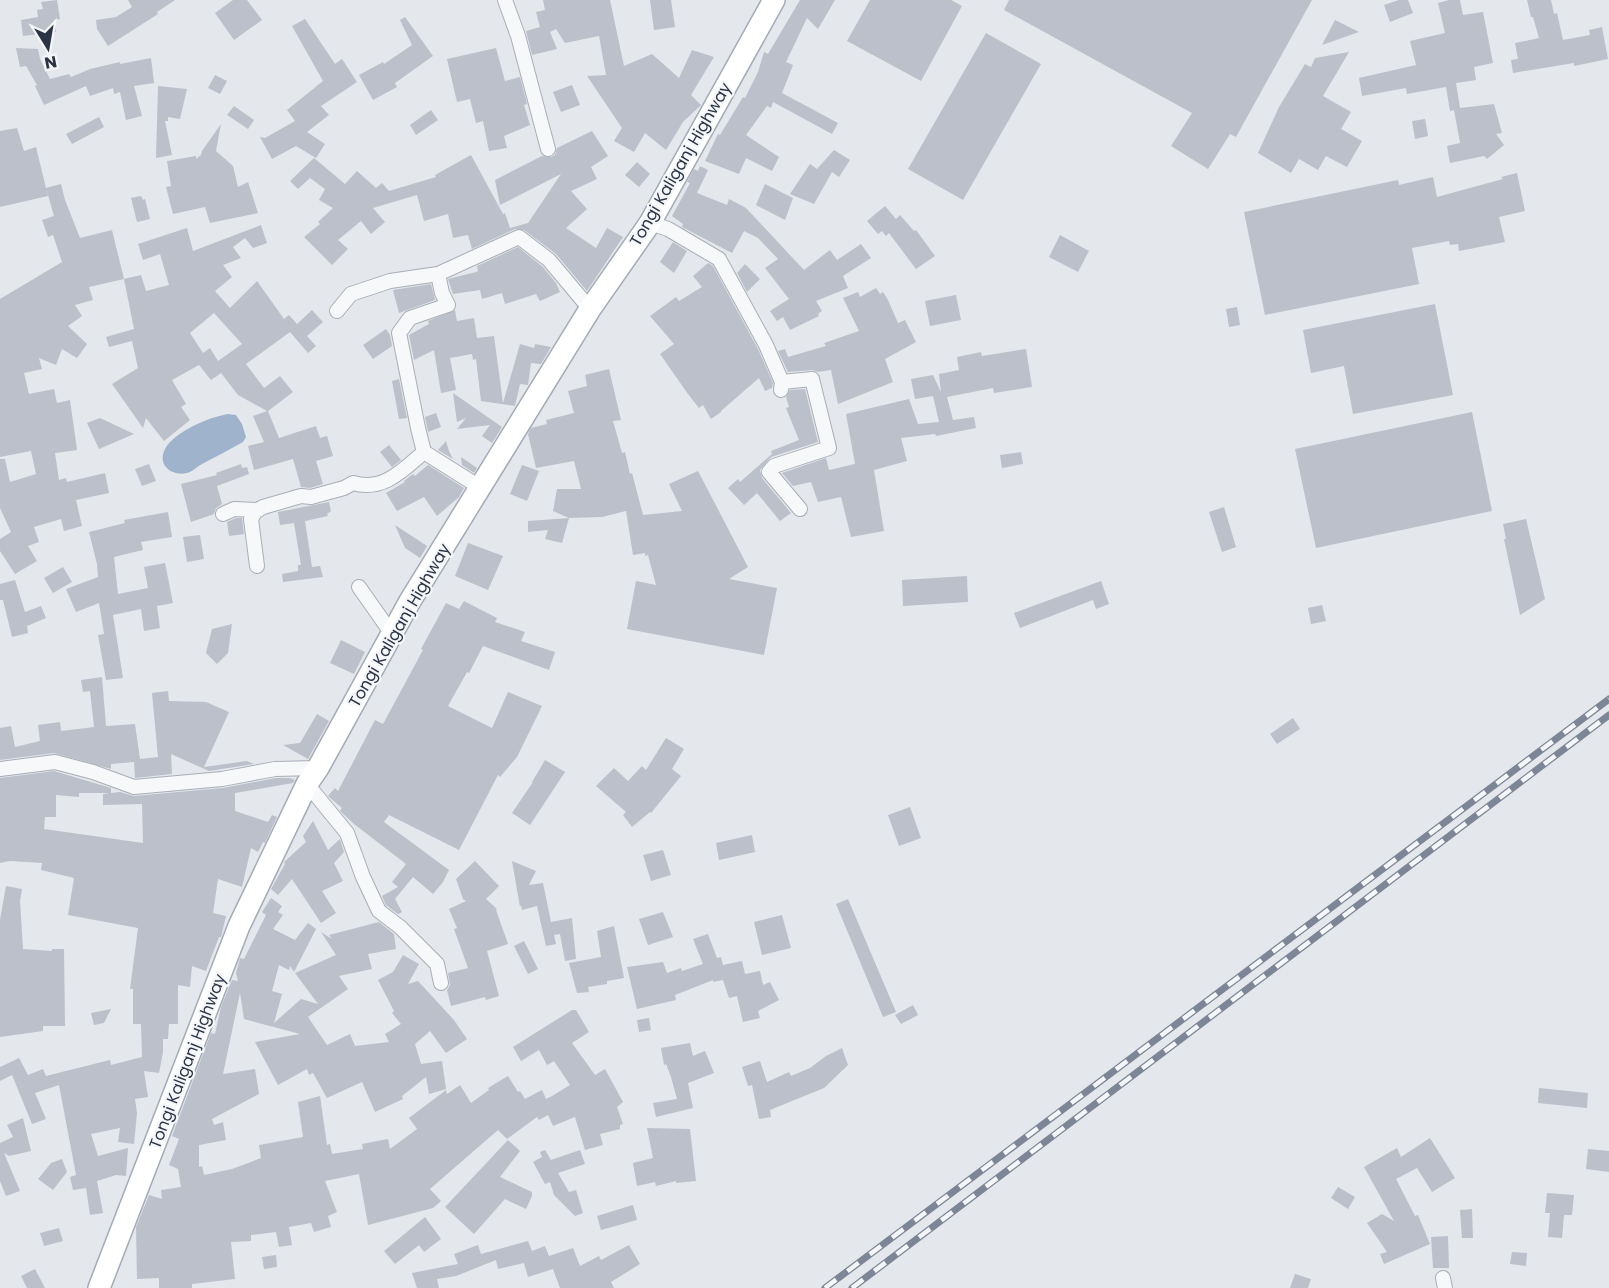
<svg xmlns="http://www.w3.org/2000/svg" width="1609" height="1288" viewBox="0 0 1609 1288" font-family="Poppins,sans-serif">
  <rect width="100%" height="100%" fill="#e4e7ec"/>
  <path fill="#9fb4cc" d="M228 414 236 415 242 424 246 437 243 442C229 450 215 457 202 464 198 466 194 470 190 472 175 478 156 467 165 449 174 432 209 417 228 414Z"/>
  <path fill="#bbc0ca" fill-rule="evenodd" d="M57 0 60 19 54 20 56 32 23 36 21 20 38 17 37 10 43 9 41 2Z
    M128 0H175L157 12 158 14 108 46 97 29 96 20 116 17 132 7Z
    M233 0H247L262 20 234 40 215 13Z
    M543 0H610L624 66 652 54 679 78 692 50 714 57 691 95 701 105 683 122 666 150 645 133 634 152 614 141 622 128 587 76 606 75 599 36 565 43 556 29 550 32 557 49 532 55 526 31 540 27 536 12 545 10Z
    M650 0H671L675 27 654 30Z
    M800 0H835L818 29 807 18 786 62 793 65 782 93 838 123 832 134 773 102 771 108 767 106 746 135 779 157 772 171 746 158 739 174 705 161 718 134 720 135 743 97 745 98 758 72 764 52 768 54Z
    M870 0H951L962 6 921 81 847 41Z
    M1009 0H1312L1236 137 1230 134 1208 169 1171 146 1192 113 1004 10Z
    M1399 0H1408L1413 13 1390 22 1384 5Z
    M1449 0H1460L1463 15 1483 12 1493 63 1474 67 1476 80 1456 83 1460 108 1494 104 1502 133 1496 134 1504 145 1487 159 1484 156 1450 163 1447 146 1460 143 1454 110 1450 111 1446 87 1407 94 1406 88 1362 96 1359 78 1416 65 1410 41 1445 33 1438 3Z
    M1527 0H1551L1554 14 1557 13 1563 40 1590 35 1589 30 1602 27 1608 59 1574 66V63L1513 73 1511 60 1518 59 1515 43 1539 38 1533 17H1531Z
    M405 17 433 56 395 83 397 87 373 100 359 75 383 62 384 64 412 45 400 20Z
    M305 19 335 64 342 59 357 82 321 106 329 115 307 132 325 144 316 158 296 146 272 159 260 137 265 138 295 121 287 110 323 81 292 26Z
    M1335 20 1359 32 1322 45Z
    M986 33 1041 64 963 200 908 169Z
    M16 48 38 49 40 59 50 79 69 74 71 77 90 69 120 62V64L151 58 154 83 134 86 142 116 126 120 120 92 114 94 113 88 90 96 86 86 44 105 35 86 37 85 26 66 20 67Z
    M496 48 505 81 520 77 527 104 524 105 530 125 504 136 507 148 489 151 483 121 476 123 470 99 457 102 447 59Z
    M1349 52 1323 96 1351 112 1341 129 1362 141 1347 167 1326 156 1318 170 1299 159 1291 173 1258 153 1279 107 1305 64 1311 67 1315 58Z
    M215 75 227 81 220 94 208 88Z
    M572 85 580 105 561 112 553 92Z
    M158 86 187 89 180 119 168 117V121H165L172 155 156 158Z
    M234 106 254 120 248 129 227 115Z
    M431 110 438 120 416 135 410 125Z
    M99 117 104 127 72 144 66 134Z
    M1425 119 1428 136 1415 139 1412 121Z
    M221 124 216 151 233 166 238 187 248 182 258 213 210 223 205 207 173 214 166 187 171 186 167 161 196 156V159L201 155 202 151Z
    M17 128 24 151 36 147 48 196 0 207V131Z
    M592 131 608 156 591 167 597 179 571 191 587 209 566 228 596 248 607 228 623 237 587 291 556 254 524 230 515 229 472 249 468 235 453 238 448 214 424 221 417 195 373 208 385 222 371 234 361 221 338 240 348 249 332 265 304 237 320 224 318 222 333 208 319 200 325 189 310 178 298 189 290 181 314 158 345 184 357 171 376 188 382 183 389 191 436 177 435 175 471 155 503 214 505 213 510 228 528 223 561 174 500 205 495 180 542 156 551 157 555 155 557 148Z
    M834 150 850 160 839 177 832 172 814 204 790 194 810 164 817 169Z
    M637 162 650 174 639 187 625 175Z
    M700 166 708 170 697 193 727 205 729 199 746 208 804 270 830 250 837 260 861 244 871 258 843 276 848 288 816 301 822 311 818 314 819 316 790 330 783 317 777 321 770 311 789 299 765 268 778 259 758 238 744 231 732 253 682 227 683 224 672 216 690 183 687 182 694 169 698 171Z
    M1517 173 1525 211 1499 217 1505 242 1459 251 1458 244 1450 245 1449 241 1412 248 1419 284 1265 315 1244 212 1398 180 1399 185 1433 177 1437 197 1503 179 1501 177Z
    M61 184 65 200 80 238 112 230 124 279 89 287 93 300 75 305 82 316 68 326 87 344 77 358 62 349 56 365 39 358 42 369 24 373 29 394 54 389 57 403 70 400 77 450 55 453 59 480 66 478 67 482 105 473 109 493 76 500 82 526 64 531 61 519 34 527 39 542 28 546 37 561 15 574 0 551V539L11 532 0 508V459H5L10 482 36 474 31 451 0 457V299L62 262 53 235 48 237 42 220 54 216 46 188Z
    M765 184 793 198 785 220 756 205Z
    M141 196 143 200 145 199 150 219 137 222 131 198Z
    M885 206 896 219 900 215 914 231 916 230 935 256 916 269 889 233 886 236 882 231 878 234 867 221Z
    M261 225 267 243 253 248 245 238 233 247 241 258 223 265 232 277 215 291 230 308 257 281 284 319 289 315 297 324 312 310 323 322 307 336 316 346 308 353 290 332 246 364 264 388 280 376 293 392 268 411 279 438 316 426 320 438 327 436 333 456 316 461 323 484 310 488 301 487 293 459 254 470 248 446 264 442 253 416 267 411 238 395 221 373 211 380 199 365 172 380 186 404 181 407 190 420 164 441 146 418 143 428 112 384 138 368 132 341 109 347 106 337 134 329 124 279 141 275 146 291 169 285 160 254 143 260 138 244 187 228 193 251ZM214 313 242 344 218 361 210 348 203 353 190 333Z
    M1060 235 1089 251 1078 272 1049 257Z
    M673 242 687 251 674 273 660 262Z
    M518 247 543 267 556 283 560 292 540 301 536 294 505 304 502 293 482 299 480 290 453 294 448 279 476 272 478 271 477 266Z
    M708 263 713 266 758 349 773 383 772 388 765 391 759 378 721 411V412L711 419 703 405 699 408 688 394 660 354 674 344 650 316 676 297 679 301 702 287 693 276Z
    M745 264 760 279 747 292 737 273Z
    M431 284 435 300 399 313 393 290Z
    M876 288 880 294 883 292 888 300 898 323 905 320 916 342 885 359 893 382 838 404 831 370 818 372 812 370 788 372 778 351 785 349 788 357 826 346 824 343 859 331 843 298 858 292 860 297Z
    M956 295 961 320 930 326 925 301Z
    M1435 304 1453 395 1353 414 1344 366 1311 373 1303 330Z
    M1237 307 1240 325 1229 327 1226 309Z
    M455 310 457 321 474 318 477 338 494 336 503 403 520 344 534 348 535 344 551 347 541 364 531 363 528 385 520 384 515 406 481 401 476 359 473 360 472 354 450 358 456 390 441 393 434 350 414 360 409 335 429 324 428 321Z
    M386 329 390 335 392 346 373 359 363 345Z
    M1026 349 1032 387 994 393 993 388 947 397 953 420 974 417 976 428 936 436 935 434 901 438 907 461 874 470 884 531 851 537 841 497 818 502 811 482 793 486 782 473 826 458 829 470 855 464 846 414 909 399 918 424 939 422 933 396 915 399 911 379 933 375 941 392 939 374 959 370 957 357 981 352 982 356Z
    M609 369 621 420 613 421 622 453 625 452 630 474 632 473 643 515 682 511 669 484 698 471 748 567 729 579 777 588 764 655 627 629 636 581 656 585 648 555 645 556V553L633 555 626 511 602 517 569 518 553 511 557 489H581L574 461 536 468 528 434 531 428 547 424 546 420 574 413 568 391 587 386 585 375Z
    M399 379 407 418 399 419 392 381Z
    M805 389 818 442 771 457 760 470 762 478 791 513 780 521 757 493 744 505 728 488 738 479 740 482 772 454 771 451 799 440 786 408 789 407 786 397 790 390Z
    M453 393 502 427 492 443 482 436 490 425 457 429 466 418 457 422Z
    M1472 412 1492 511 1316 548 1295 449Z
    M436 413 441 427 428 432 425 417Z
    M100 418 134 434 99 449 87 423Z
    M446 441 449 451 453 459 438 450Z
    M389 445 401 460 392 467 380 452Z
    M1021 452 1023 464 1002 468 1000 455Z
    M461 457 477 468 474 473 462 465Z
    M149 464 156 481 142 486 135 469Z
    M241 464 242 468 247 467 249 474 217 486 222 504 216 508 214 514 191 522 181 484 217 475 216 473Z
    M428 465 464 488 459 497 437 516 424 497 397 511 386 493 405 482 404 481 413 474 415 476Z
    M522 465 539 471 527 501 510 494Z
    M329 502 331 511 327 514 328 516 305 521 312 567 320 566 323 577 283 582 282 574 298 571V565H301L294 523 280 525 278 512Z
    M1224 507 1236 547 1222 552 1209 512Z
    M168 512 172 537 141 542 143 550 114 557 118 594 148 588 144 567 165 563 173 603 157 606 160 628 144 631 141 609 113 615 123 678 106 680 98 635 104 634 99 603 76 612 66 589 98 577 97 564 89 532 125 523 124 520Z
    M236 518H242L244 534 229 536 227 522Z
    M569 518 562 543 545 539 548 530 528 532V521Z
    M1526 519 1545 599 1520 615 1504 539H1506L1503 524Z
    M395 525 427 546 420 558 405 548Z
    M200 535 204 559 187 562 183 537Z
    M468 543 503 556 488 590 455 576Z
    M63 567 72 582 53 593 44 578Z
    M967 576 968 602 903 606 902 580Z
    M15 580 25 612 41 606 46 618 27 626 28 633 12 637 3 600H0V584Z
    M1101 581 1109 604 1096 609 1093 600 1020 628 1014 613Z
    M464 601 497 618 495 622 525 632 521 641 555 652 549 670 483 646 469 673 467 672 448 706 492 728 508 692 542 706 517 757 500 777 498 775 459 850 389 815 384 822 449 870 443 882 433 894 413 877 395 899 402 912 398 914 386 905 382 896 398 887 392 882 406 864 354 824 340 811 342 808 328 796 335 788 338 791 375 720 383 724 423 650 421 649 446 603 459 609Z
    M1322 605 1326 621 1311 624 1308 608Z
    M232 624 228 653 217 664 206 653 212 629Z
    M341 640 365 652 354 674 330 663Z
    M102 677 106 726 135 724 140 759 158 757 152 693 168 691 169 701 206 702 229 712 204 767 247 761 254 764 209 771 171 754 172 774 135 778 134 762 111 764V769L54 753 0 760V728L11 726 15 747 40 741 38 725 60 722 61 731 94 727 90 691 83 692 81 680Z
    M317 714 329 721 308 759 283 745 300 743Z
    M1293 718 1300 729 1277 744 1270 734Z
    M666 738 684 749 672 769 681 776 651 813 650 812 632 827 623 815 626 812 596 786 614 768 628 781 642 766 646 770Z
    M545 760 565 772 530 825 512 813 533 782H532Z
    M54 771 111 788V793L120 792 134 796 223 788 276 778H289L295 780 293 783 235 793V811L268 822 272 815 277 817 265 843 263 842 258 852 251 848 242 887 218 879 213 913 226 916 221 937H219L206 971 192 966 190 987 178 985V1024H169L168 1039H163V1052L159 1073 144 1071 148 1097 135 1099 137 1113 134 1144 118 1142 120 1128 91 1134 98 1156 128 1148 126 1176 116 1175 97 1181 103 1213 90 1215 86 1188 73 1190 70 1177 76 1175 59 1085 35 1093 46 1119 32 1124 12 1075 0 1081V1067L19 1058 28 1075 43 1069 46 1076 110 1060 111 1065 142 1057 141 1024H133V989H130L138 928 68 915 74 878 41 870 42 863 10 861 0 863V778ZM79 793H110L103 794V805L142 804 143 843 44 829 45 817H56V795L79 797Z
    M910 807 921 838 899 846 888 815Z
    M313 821 328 850 340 839 344 852 334 863 343 881 322 891 336 913 321 923 292 879 278 895 271 889 285 864 284 862 306 842 303 836Z
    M752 835 755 852 719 860 716 843Z
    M663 850 671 875 651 881 643 855Z
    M475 861 499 886 486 899 497 909 496 910 508 944 487 951 499 996 486 1000 485 997 451 1006 447 990 450 985 448 973 468 968 454 929 457 928 449 909 466 901 463 899 456 879Z
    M512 861 536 871 529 885 543 883 551 922 572 918 576 959 565 961 560 934 554 935 556 944 546 946 537 906 522 910 521 905 520 907Z
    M6 886 22 889 20 901 23 949 52 951V949H64L65 1026H43V1031L0 1037V920Z
    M271 898 282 906 278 912 283 915 273 929 295 940 308 923 316 929 294 972 290 966 289 970 279 965 272 991 282 994 274 1023 301 999 318 1004 295 973 336 955 321 932 332 939 329 935 379 922 394 934 396 949 368 954 372 969 339 976 348 989 308 1017 327 1045 350 1034 355 1046 389 1042 385 1034 401 1024 392 1013 394 1011 378 980 393 972 403 955 419 964 408 984 418 981 454 1020 467 1039 446 1053 430 1031 415 1044 421 1064 442 1061 446 1089 429 1094 426 1077 402 1096 403 1099 375 1112 362 1082 327 1098 313 1073 309 1075 307 1069 278 1085 255 1042 300 1034 244 1019 240 993 223 1074 255 1069 259 1094 212 1119 214 1125 223 1122 226 1140 199 1145V1167L202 1166 204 1175 232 1169 261 1158 259 1145 303 1137 298 1102 320 1096 327 1145 330 1144 332 1154 363 1149 362 1144 388 1139 390 1149 417 1129 409 1118 446 1090 447 1094 460 1085 471 1103 489 1090 488 1088 508 1076 518 1092 520 1091 525 1099 542 1090 546 1099 552 1096 570 1085 554 1061 547 1065 539 1050 521 1061 513 1047 572 1010H576L589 1032 572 1043 595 1075 605 1069 623 1102 617 1107 623 1124 620 1125V1129L600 1134 603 1145 585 1150 575 1117 553 1126 548 1115 539 1120 537 1117 507 1139 498 1130 430 1189 441 1201 433 1208 368 1225 359 1174 325 1181 337 1212 328 1216 331 1227 314 1232 311 1223 289 1227 292 1245 279 1247 276 1232 251 1235V1241L231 1242 235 1279 192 1284V1288H159V1278L137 1279 136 1227 149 1195 162 1199 161 1190 181 1187 178 1169 169 1165 179 1139 172 1136 211 1033 215 1034 221 1007 232 980 238 981 236 973 240 958 244 959 266 915 262 912Z
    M848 899 896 1012 883 1017 836 904Z
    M663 912 673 937 648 945 639 919Z
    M782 915 791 948 762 955 754 922Z
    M614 926 624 978 607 981V984L588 987 589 992 577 993 569 963 601 957 597 931Z
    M708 934 717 958 721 957 723 965 742 961 745 974 760 971 763 985 770 982 779 1000 758 1011 760 1018 743 1022 737 996 729 998 723 980 713 982V980L675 995 676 1000 637 1009 627 967 663 962 667 973 681 968 682 971 703 964 693 939Z
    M524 941 538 969 528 974 514 946Z
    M913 1005 918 1015 901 1024 895 1015Z
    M111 1009 104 1023 94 1025 91 1013Z
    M649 1018 651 1030 639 1032 637 1020Z
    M690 1043 693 1056 705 1051 714 1073 688 1083 693 1108 656 1117 653 1103 677 1099 671 1077 666 1064 664 1065 661 1048Z
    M842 1048 848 1065 824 1088 770 1110 771 1117 759 1119 752 1085 748 1086 742 1067 760 1061 767 1082 789 1072 791 1076 810 1068 826 1056Z
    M1539 1088 1588 1093 1587 1108 1538 1103Z
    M23 1118 31 1151 9 1156 4 1153 20 1191 6 1196 0 1181V1143L13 1137 7 1125Z
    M647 1128 690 1129 696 1181 676 1183V1181L656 1186 655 1182 637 1186 633 1163 653 1158Z
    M1430 1138 1455 1178 1432 1192 1417 1168 1396 1179 1415 1216 1418 1215 1430 1244 1384 1264 1380 1254 1387 1252 1367 1223 1382 1214 1394 1221 1364 1167 1397 1148 1401 1157Z
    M508 1140 520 1151 500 1177 532 1192V1196L526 1209 505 1199 474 1234 445 1207Z
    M1588 1149 1609 1151V1172L1586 1169Z
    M545 1150 551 1160 580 1150 585 1164 558 1173 569 1192 576 1190 583 1213 575 1216 554 1195 550 1182 545 1184 533 1162 542 1157 540 1152Z
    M62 1159 67 1172 53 1190 38 1179 51 1163Z
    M1338 1187 1355 1197 1348 1209 1331 1198Z
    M1547 1193 1574 1195 1572 1215H1564L1562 1238 1548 1237 1550 1213H1545Z
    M633 1205 637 1220 601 1230 597 1216Z
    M1472 1209 1473 1238H1462L1460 1210Z
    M425 1217 441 1239 424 1252 419 1245 395 1264 384 1251Z
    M59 1228 63 1241 44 1246 40 1233Z
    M1448 1236 1449 1268H1433L1431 1237Z
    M528 1241 532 1251 545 1246 549 1256 573 1248 580 1266 599 1256 601 1260 629 1245 640 1264 611 1282 614 1288H560L553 1269 528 1277 524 1263 498 1269 496 1260 456 1276 437 1279 439 1288H417L412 1273 458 1264 454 1254 478 1245 481 1254Z
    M1512 1252 1527 1253 1526 1266 1510 1264Z
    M276 1255 277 1267 264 1269 262 1257Z
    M35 1269 45 1288H27L21 1276Z
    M1295 1274 1311 1279 1308 1288H1290Z"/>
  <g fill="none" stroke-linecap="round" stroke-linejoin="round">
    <g stroke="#a9aeb7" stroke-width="16">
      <path id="street" d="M505 0 518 36 548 149
        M650 223 668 229 719 259 766 345 782 382 781 390
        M438 274 442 293 448 305 410 318 399 333 418 428 424 452 481 488
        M337 311 351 294 390 281 438 274 519 237 549 260 590 309
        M782 382 812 379 829 448 774 466 769 472 800 509
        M223 514 234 509 258 510 261 508
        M257 566 251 519 255 512 263 507 301 496 311 497 344 488 353 483C383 492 403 470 424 452
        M359 587 392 634
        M0 769 55 762 93 772 134 787 222 779 275 769 318 768
        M307 784 347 833 363 877 379 911 400 927 437 964 441 983
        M1443 1278 1445 1288"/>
    </g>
    <g stroke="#a3abb8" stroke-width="24">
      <path id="primary" d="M99 1288 239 926 307 784 318 768 410 601 590 309 650 223 774 0"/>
    </g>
    <use href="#street" stroke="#f7f8fa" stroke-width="14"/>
    <use href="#primary" stroke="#fff" stroke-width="21"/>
    <g stroke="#7d8696" stroke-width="7">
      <path id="rail" d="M825 1288 1609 699
        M852 1288 1609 715"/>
    </g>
    <use href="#rail" stroke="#f4f6f9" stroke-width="4.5" stroke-dasharray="14" stroke-linecap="butt"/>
  </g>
  <g text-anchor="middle" stroke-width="4.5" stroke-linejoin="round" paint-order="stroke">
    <g font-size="16" fill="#2b3445" stroke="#f4f6f9">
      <text transform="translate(680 164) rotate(-60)" y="6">Tongi Kaliganj Highway</text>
      <text transform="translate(399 625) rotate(-60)" y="6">Tongi Kaliganj Highway</text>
      <text transform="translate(187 1061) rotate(-69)" y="6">Tongi Kaliganj Highway</text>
    </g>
  </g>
  <g transform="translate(48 48) rotate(169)" stroke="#f4f6f9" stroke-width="4.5" paint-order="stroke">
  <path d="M0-4.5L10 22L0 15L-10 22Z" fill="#2b3445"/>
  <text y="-9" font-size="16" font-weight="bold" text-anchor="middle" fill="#2b3445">N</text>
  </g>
</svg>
